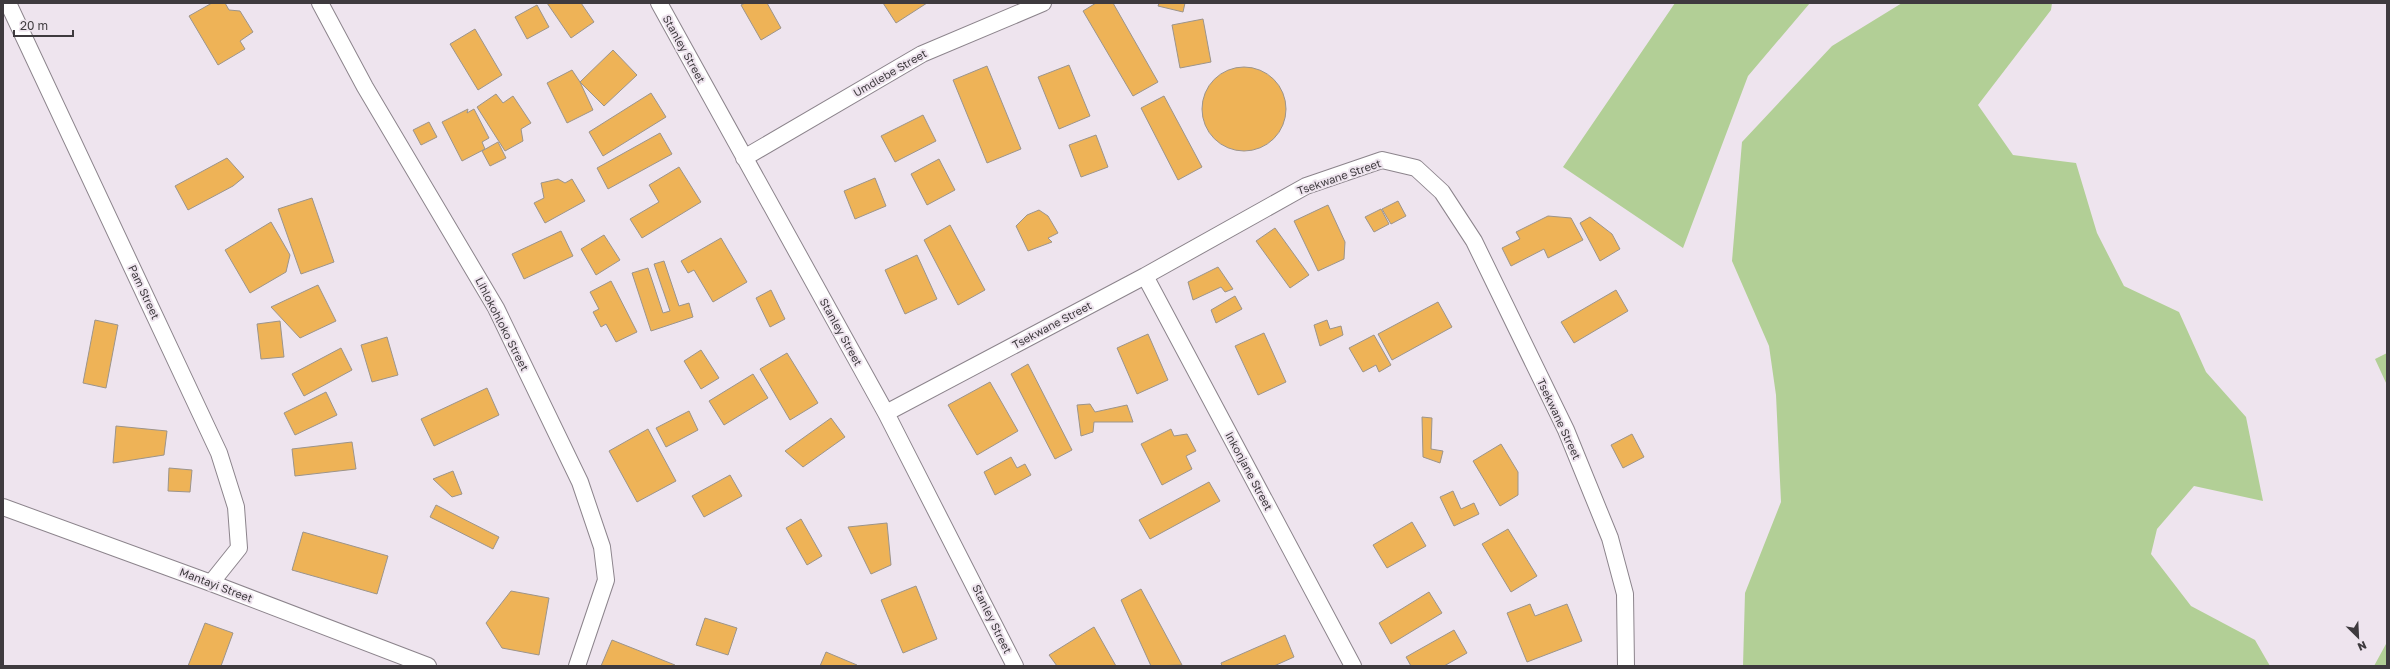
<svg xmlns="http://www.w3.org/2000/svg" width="2390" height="669" viewBox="0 0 2390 669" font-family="'Golos Text',sans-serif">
  <rect width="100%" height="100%" fill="#eee4ee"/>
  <path fill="#b2cf96" d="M1675 3H1810L1748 76 1683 248 1563 167Z
    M1902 3H2052L2051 10 1978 105 2013 155 2076 163 2097 233 2124 286 2179 312 2206 372 2246 417 2263 501 2194 486 2157 529 2151 554 2191 606 2255 640 2270 666H1743L1745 593 1781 502 1776 395 1769 346 1732 261 1742 142 1832 46Z
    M2387 353V385L2375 359Z
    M2387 643V666H2374L2386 644Z"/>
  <path fill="#eeb357" stroke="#9c948b" d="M212 3H225L229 10 240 11 253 32 240 41 245 49 218 65 189 16Z
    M547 3H581L594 22 571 38Z
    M745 3H767L781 28 761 40 741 5Z
    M883 3H927L896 23Z
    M1096 3H1113L1158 82 1133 96 1083 11Z
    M1159 3H1185L1183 12 1158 6Z
    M537 5 549 27 527 39 515 17Z
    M1203 19 1211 62 1180 68 1172 25Z
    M475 29 502 75 478 90 450 44Z
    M613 50 637 75 604 106 580 82Z
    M1069 65 1090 116 1059 129 1038 77Z
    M987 66 1021 149 987 163 953 80Z
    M1202 109a42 42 0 1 1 84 0a42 42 0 1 1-84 0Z
    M572 70 580 82 593 110 567 123 547 83Z
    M651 93 666 117 603 156 589 132Z
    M496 94 503 103 513 96 531 123 521 129 523 141 505 151 477 107Z
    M1164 96 1202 167 1178 180 1141 108Z
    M468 109 467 113 474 109 489 138 482 142 485 149 462 161 442 122Z
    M923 115 936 141 895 162 881 136Z
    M429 122 437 137 421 145 413 130Z
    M660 133 672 154 608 189 597 168Z
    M1096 135 1108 167 1081 177 1069 145Z
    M498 142 506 158 490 166 482 151Z
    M227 158 244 177 233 186 188 210 175 186Z
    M939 159 955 190 927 205 911 174Z
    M679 167 701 202 642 238 630 219 659 202 649 185Z
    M875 178 886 206 855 219 844 191Z
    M558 179 565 183 572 179 585 201 545 223 534 203 544 198 541 183Z
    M312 198 334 262 301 274 278 209Z
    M1398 201 1406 216 1391 224 1382 209Z
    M1328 205 1345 242 1344 259 1318 271 1294 221Z
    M1381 209 1389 224 1374 232 1365 217Z
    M1039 210 1048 216 1058 233 1048 238 1052 242 1028 251 1016 226 1027 215Z
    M1548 216 1571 218 1583 240 1548 258 1544 249 1511 266 1502 248 1520 239 1516 232Z
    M1590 217 1612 234 1620 249 1600 261 1580 223Z
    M271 222 290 255 286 272 250 293 225 250Z
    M950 225 985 290 958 305 924 240Z
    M1275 228 1309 275 1290 288 1256 241Z
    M561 231 573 256 524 279 512 254Z
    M604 235 620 260 596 275 581 249Z
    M721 238 747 282 713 302 694 270 688 273 681 261Z
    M917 255 937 299 905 314 885 270Z
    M664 261 679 306 689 303 693 317 651 331 632 273 648 268 663 313 670 311 654 264Z
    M1218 267 1233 289 1225 292 1221 287 1193 300 1188 282Z
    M611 281 637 332 616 342 606 324 601 327 593 312 599 309 590 292Z
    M318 285 336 321 300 338 271 307Z
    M771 290 785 319 770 327 756 298Z
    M1616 290 1628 311 1574 343 1561 322Z
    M1235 296 1242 309 1216 323 1211 310Z
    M1438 302 1452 327 1392 360 1378 334Z
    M95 320 118 325 106 388 83 383Z
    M1327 320 1330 329 1341 326 1343 335 1320 346 1314 325Z
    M280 321 284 357 261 359 257 324Z
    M1264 333 1286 382 1258 395 1235 346Z
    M1148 334 1168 380 1137 394 1117 348Z
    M1374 335 1391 365 1379 372 1376 365 1363 372 1349 348Z
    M387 337 398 375 372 382 361 345Z
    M341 348 352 370 304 396 292 374Z
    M701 350 719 378 701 389 684 361Z
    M787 353 818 403 790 420 760 369Z
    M1028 364 1072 450 1055 459 1011 374Z
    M753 374 768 398 724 425 709 401Z
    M990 382 1018 431 977 455 948 405Z
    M487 388 499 415 434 446 421 419Z
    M326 392 337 415 295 435 284 413Z
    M1090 404 1095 412 1127 405 1133 422H1094L1093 432 1081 436 1077 405Z
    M689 411 698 430 666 447 656 428Z
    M1422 417 1432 418 1431 449 1443 451 1440 463 1423 457Z
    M831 418 845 437 803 467 785 451Z
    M116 426 167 431 164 455 113 463Z
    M648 429 676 481 637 502 609 451Z
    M1171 429 1174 436 1187 434 1196 451 1186 456 1192 469 1162 485 1141 444Z
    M1632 434 1644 457 1623 468 1611 445Z
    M352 442 356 469 295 476 292 449Z
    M1501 444 1518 472V495L1500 506 1473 461Z
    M1011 457 1017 468 1025 464 1031 475 995 495 984 472Z
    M169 468 192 470 190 492 168 491Z
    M453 471 462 494 452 497 433 479Z
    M730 475 742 496 704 517 692 496Z
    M1209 482 1220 501 1150 539 1139 520Z
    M1453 491 1461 509 1474 503 1479 514 1454 526 1440 497Z
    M436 505 499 537 493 549 430 517Z
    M801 519 822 556 807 565 786 528Z
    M1412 522 1426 546 1387 568 1373 545Z
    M887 523 891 565 871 574 848 527Z
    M1508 529 1537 576 1511 592 1482 544Z
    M303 532 388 556 377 594 292 570Z
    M916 586 937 639 903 653 881 600Z
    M1141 589 1182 665 1151 666 1121 600Z
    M511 591 549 598 539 655 502 648 486 623Z
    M1429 592 1442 613 1391 644 1379 623Z
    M1530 604 1535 616 1567 604 1582 641 1527 662 1507 613Z
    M705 618 737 628 728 655 696 645Z
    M205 623 233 633 221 666H188Z
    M1094 627 1116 666H1057L1049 655Z
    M1454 630 1467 653 1444 666H1411L1406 657Z
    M1285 635 1294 657 1274 666H1222L1221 663Z
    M612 640 675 665 674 666H601Z
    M826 652 857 665V666H820Z"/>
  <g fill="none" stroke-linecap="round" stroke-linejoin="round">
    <g stroke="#8c848c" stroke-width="18">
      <path id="street" d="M8 3 219 453 236 507 239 548 211 583
        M320 3 365 87 496 308 580 482 602 547 606 580 577 666
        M659 3 886 413 1015 666
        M744 158 922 54 1043 3
        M1145 276 1353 666
        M886 413 1145 276 1306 186 1382 160 1416 168 1442 192 1474 241 1566 430 1610 538 1625 594 1626 666
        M3 507 211 583 428 666"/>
    </g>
    <use href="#street" stroke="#fff" stroke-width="16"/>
  </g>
  <g text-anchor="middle" stroke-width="4" stroke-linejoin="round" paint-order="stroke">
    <g font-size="11" fill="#3e3a3e" stroke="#eee4ee">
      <text transform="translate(684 49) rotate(61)" y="4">Stanley Street</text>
      <text transform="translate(890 73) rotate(-30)" y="4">Umdlebe Street</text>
      <text transform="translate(1339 177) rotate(-19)" y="4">Tsekwane Street</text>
      <text transform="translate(144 292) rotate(65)" y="4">Pam Street</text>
      <text transform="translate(502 324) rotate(63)" y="4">Lihlokohloko Street</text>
      <text transform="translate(1052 325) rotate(-28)" y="4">Tsekwane Street</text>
      <text transform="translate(841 332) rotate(61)" y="4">Stanley Street</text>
      <text transform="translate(1559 419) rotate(65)" y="4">Tsekwane Street</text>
      <text transform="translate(1249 471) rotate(62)" y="4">Inkonjane Street</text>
      <text transform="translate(216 585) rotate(21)" y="4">Mantayi Street</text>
      <text transform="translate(992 619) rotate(64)" y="4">Stanley Street</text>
    </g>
  </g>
  <rect width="2390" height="669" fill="none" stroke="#3e3a3e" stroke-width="8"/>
  <g transform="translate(2358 637) rotate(156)" stroke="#eee4ee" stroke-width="3" paint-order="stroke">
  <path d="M0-3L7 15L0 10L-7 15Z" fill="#3e3a3e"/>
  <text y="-6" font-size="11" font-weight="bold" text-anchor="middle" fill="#3e3a3e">N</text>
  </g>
  <path d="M14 30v6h59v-6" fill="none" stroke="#3e3a3e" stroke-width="2"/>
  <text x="20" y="30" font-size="12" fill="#3e3a3e" stroke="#eee4ee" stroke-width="3" paint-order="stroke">20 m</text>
</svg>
